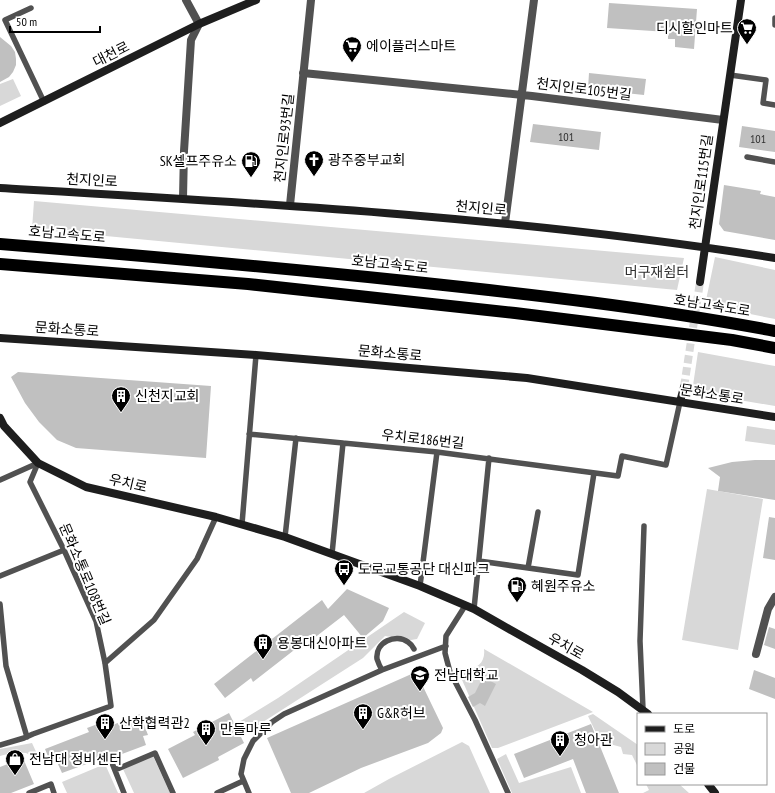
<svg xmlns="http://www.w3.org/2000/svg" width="775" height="793" viewBox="0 0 775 793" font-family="'PT Sans Narrow','Noto Sans KR',sans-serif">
  <rect width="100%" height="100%" fill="#fff"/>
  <path fill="#d8d8d8" d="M13 79 21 96 0 106V84Z
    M34 201 684 258 677 290 32 229Z
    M715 257 775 270V319L705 305Z
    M698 352 775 366V406L692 392Z
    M747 426 775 430V445L745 441Z
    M707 489 763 499 738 650 682 640Z
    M404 612 425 623 417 639 411 640 385 636 363 658 252 729 239 722 278 698Z
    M484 649 593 712 498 748H492L459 673 460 668C474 672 486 664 484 649Z
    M593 714 638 745V767L632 755 623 754 621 747 606 743 603 739 598 737 588 716Z
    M462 742 469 746 490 793H364L389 779Z
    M32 743 38 756C33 757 31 755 26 753 18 752 8 753 0 756V749Z
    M506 754 519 783 571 767 581 793H512L497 759Z
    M153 756 170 793H134L123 769Z
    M105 764 118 793H67L62 782Z
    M646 784H679L689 793H643L649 790Z"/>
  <path fill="#c0c0c0" d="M609 3 697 9 694 49 675 47V39H668V32L607 28Z
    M0 37 11 46 15 52 16 59V65L13 72 9 77 0 82Z
    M589 73 646 79 644 95 588 89Z
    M533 124 601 132 599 150 530 142Z
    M742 126 775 131V152L739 147Z
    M724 185 761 191 760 194 775 197V240L724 231 719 224Z
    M18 372 211 386 206 458 76 448 57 440 39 422 25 403 11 377Z
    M755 460H775V500L718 491 720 477 708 468 732 462Z
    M769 517 775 518V560L763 558Z
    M347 589 389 608 383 621 363 638 344 615 309 642 307 640 253 682 251 678 225 698 214 684 322 600 328 609Z
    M769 627 775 629V649L764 645Z
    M754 670 775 678V699L749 689Z
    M416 672 443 728 441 733 428 743 361 768 309 793H291L267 738Z
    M483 677 496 684 485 706 480 703 473 707 468 697 475 693Z
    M229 713 244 743 218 757 219 760 183 778 168 749 195 735 193 732Z
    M140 714 148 735 143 736 146 745 114 757 112 754H109L106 756V760L105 761 103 758 62 773 57 762 51 764 45 749 89 732 87 728 103 722 105 728Z
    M591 724 619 793H586L573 759 524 778 514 754Z
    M23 758 34 784 11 793H0V767Z"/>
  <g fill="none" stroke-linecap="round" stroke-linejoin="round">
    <path stroke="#d9d9d9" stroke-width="8" stroke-dasharray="8 4" stroke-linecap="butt" d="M684 387 700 282"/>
    <path stroke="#515151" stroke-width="5.5" d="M31 8 5 20 44 102
      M775 18V25
      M730 75 766 80 763 103 775 105
      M747 157 775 162
      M249 434 437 452 618 476 622 456 666 465 680 402
      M0 480 38 463
      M242 524 256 355
      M285 537 296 438
      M332 554 343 443
      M479 561 578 575 594 473
      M528 568 538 512
      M0 576 64 550
      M420 586 437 452
      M0 604 6 666 27 737
      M465 606 446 636 445 653 450 672 475 720 508 793
      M474 609 489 458
      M105 663 154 620 197 559 216 517
      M382 670C380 667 378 662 377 659 375 642 396 633 408 642 411 644 413 647 414 649
      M643 709 640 641 644 526
      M0 745 24 738 33 734 111 706 105 663 96 621 64 550 30 482 38 463
      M110 758 124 793
      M115 770 155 753 173 793
      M29 793 51 784 54 793
      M217 793 243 781
      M249 793 241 774 244 759 253 741 272 722 284 714 382 670 446 646"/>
    <path stroke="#515151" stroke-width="8" d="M303 73 532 96 723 120
      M183 198 184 151 191 40 199 24 186 0
      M290 205 311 0
      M505 223 534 0
      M756 654 768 609 775 597"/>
    <path stroke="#1e1e1e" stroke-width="8" d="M0 123 199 24 256 0
      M0 188C259 203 519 217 775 258
      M700 282 741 0
      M0 338 256 355 527 378 775 417
      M680 402 684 387
      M0 418 4 426 38 463 86 487 216 517 285 537 420 586 474 609 509 629 582 670 618 692 648 714
      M708 784 715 793"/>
    <path stroke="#000" stroke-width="12" d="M0 244C135 255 271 267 406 281 529 294 653 308 775 331
      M0 264 248 284 515 313 732 340 775 348"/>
  </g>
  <defs>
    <g id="supermarket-pin" transform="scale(1)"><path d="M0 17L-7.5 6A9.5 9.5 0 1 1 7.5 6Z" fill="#000" stroke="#fff"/><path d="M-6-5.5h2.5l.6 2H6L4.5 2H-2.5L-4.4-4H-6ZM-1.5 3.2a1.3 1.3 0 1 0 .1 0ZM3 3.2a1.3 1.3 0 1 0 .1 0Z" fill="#fff"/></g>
    <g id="church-pin" transform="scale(1)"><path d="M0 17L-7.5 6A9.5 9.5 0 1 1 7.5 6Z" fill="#000" stroke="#fff"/><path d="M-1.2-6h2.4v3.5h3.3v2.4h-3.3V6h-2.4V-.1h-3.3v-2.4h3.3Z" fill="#fff"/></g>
    <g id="fuel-pin" transform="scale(1)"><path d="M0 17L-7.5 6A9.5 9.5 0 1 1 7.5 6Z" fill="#000" stroke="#fff"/><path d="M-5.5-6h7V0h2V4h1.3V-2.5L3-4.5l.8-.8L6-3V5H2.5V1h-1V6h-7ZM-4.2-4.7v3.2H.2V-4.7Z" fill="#fff"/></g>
    <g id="building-pin" transform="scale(1)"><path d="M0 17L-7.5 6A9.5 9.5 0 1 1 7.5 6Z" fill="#000" stroke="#fff"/><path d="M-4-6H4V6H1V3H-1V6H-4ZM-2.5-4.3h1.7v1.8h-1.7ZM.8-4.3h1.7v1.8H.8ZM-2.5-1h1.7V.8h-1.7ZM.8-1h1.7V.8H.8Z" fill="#fff"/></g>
    <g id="bus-pin" transform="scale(1)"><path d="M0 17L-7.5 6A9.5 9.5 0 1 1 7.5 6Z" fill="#000" stroke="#fff"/><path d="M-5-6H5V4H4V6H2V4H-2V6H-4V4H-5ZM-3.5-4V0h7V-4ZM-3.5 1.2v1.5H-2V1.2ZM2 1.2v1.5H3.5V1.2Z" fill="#fff"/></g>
    <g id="university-pin" transform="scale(1)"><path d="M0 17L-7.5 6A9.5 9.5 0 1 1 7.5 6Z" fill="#000" stroke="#fff"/><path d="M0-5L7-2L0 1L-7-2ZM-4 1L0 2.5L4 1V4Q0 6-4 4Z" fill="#fff"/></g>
    <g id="shop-pin" transform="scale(1)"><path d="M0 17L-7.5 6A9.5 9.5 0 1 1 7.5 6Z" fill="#000" stroke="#fff"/><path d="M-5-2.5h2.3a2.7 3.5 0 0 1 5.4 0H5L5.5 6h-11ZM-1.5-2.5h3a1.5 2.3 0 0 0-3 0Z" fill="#fff"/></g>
  </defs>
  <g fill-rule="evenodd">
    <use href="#supermarket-pin" x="747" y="28"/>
    <use href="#supermarket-pin" x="352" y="46"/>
    <use href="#church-pin" x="314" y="160"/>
    <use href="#fuel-pin" x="251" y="161"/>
    <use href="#building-pin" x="121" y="396"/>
    <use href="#bus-pin" x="344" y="569"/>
    <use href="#fuel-pin" x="517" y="586"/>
    <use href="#building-pin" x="263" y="643"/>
    <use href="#university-pin" x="420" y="675"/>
    <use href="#building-pin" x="363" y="713"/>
    <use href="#building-pin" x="105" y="723"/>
    <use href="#building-pin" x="206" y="729"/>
    <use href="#building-pin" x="560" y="740"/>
    <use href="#shop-pin" x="15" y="759"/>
  </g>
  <g text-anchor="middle" stroke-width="4" stroke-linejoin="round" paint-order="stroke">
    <g font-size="12" fill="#303030">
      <text x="566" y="141">101</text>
      <text x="758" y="143">101</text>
    </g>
    <g font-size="14" fill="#000" stroke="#fff" text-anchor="start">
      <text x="733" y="33" text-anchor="end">디시할인마트</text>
      <text x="366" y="51">에이플러스마트</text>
      <text x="328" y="165">광주중부교회</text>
      <text x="237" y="166" text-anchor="end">SK셀프주유소</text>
      <text x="135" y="401">신천지교회</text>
      <text x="358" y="574">도로교통공단 대신파크</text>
      <text x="531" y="591">혜원주유소</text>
      <text x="277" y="648">용봉대신아파트</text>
      <text x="434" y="680">전남대학교</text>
      <text x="377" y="718">G&amp;R허브</text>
      <text x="119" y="728">산학협력관2</text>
      <text x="220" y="734">만들마루</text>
      <text x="574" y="745">청아관</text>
      <text x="29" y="764">전남대 정비센터</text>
    </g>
    <g font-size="14" fill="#000" stroke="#fff">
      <text transform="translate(111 54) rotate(-27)" y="5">대천로</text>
      <text transform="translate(584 89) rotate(7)" y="5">천지인로105번길</text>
      <text transform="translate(284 138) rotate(-84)" y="5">천지인로93번길</text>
      <text transform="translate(92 180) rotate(3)" y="5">천지인로</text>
      <text transform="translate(701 182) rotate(-82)" y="5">천지인로115번길</text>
      <text transform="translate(481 208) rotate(5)" y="5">천지인로</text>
      <text transform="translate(67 234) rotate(5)" y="5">호남고속도로</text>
      <text transform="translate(390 264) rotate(6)" y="5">호남고속도로</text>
      <text transform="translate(712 305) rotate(9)" y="5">호남고속도로</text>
      <text transform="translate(67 329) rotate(4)" y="5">문화소통로</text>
      <text transform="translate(390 353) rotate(5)" y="5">문화소통로</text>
      <text transform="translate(712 394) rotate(9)" y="5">문화소통로</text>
      <text transform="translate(423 439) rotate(6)" y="5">우치로186번길</text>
      <text transform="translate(128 483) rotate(13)" y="5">우치로</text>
      <text transform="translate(85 574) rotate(67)" y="5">문화소통로108번길</text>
      <text transform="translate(566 646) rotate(29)" y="5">우치로</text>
    </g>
    <g font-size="14" fill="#2f2f2f" stroke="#fff">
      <text x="657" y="277">머구재쉼터</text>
    </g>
  </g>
  <rect x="637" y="713" width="130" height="72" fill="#ffffff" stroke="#999999"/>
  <rect x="645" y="726" width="20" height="6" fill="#1e1e1e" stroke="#999999"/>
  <text x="673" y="733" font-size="12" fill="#000000">도로</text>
  <rect x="645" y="743" width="20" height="12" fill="#d8d8d8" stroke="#999999"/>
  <text x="673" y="753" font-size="12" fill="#000000">공원</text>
  <rect x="645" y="763" width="20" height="12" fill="#c0c0c0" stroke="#999999"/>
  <text x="673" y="773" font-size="12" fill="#000000">건물</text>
  <path d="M10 26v6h90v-6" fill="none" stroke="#000000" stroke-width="2"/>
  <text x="16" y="26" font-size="12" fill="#000000" stroke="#ffffff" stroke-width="3" paint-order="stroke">50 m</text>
</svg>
